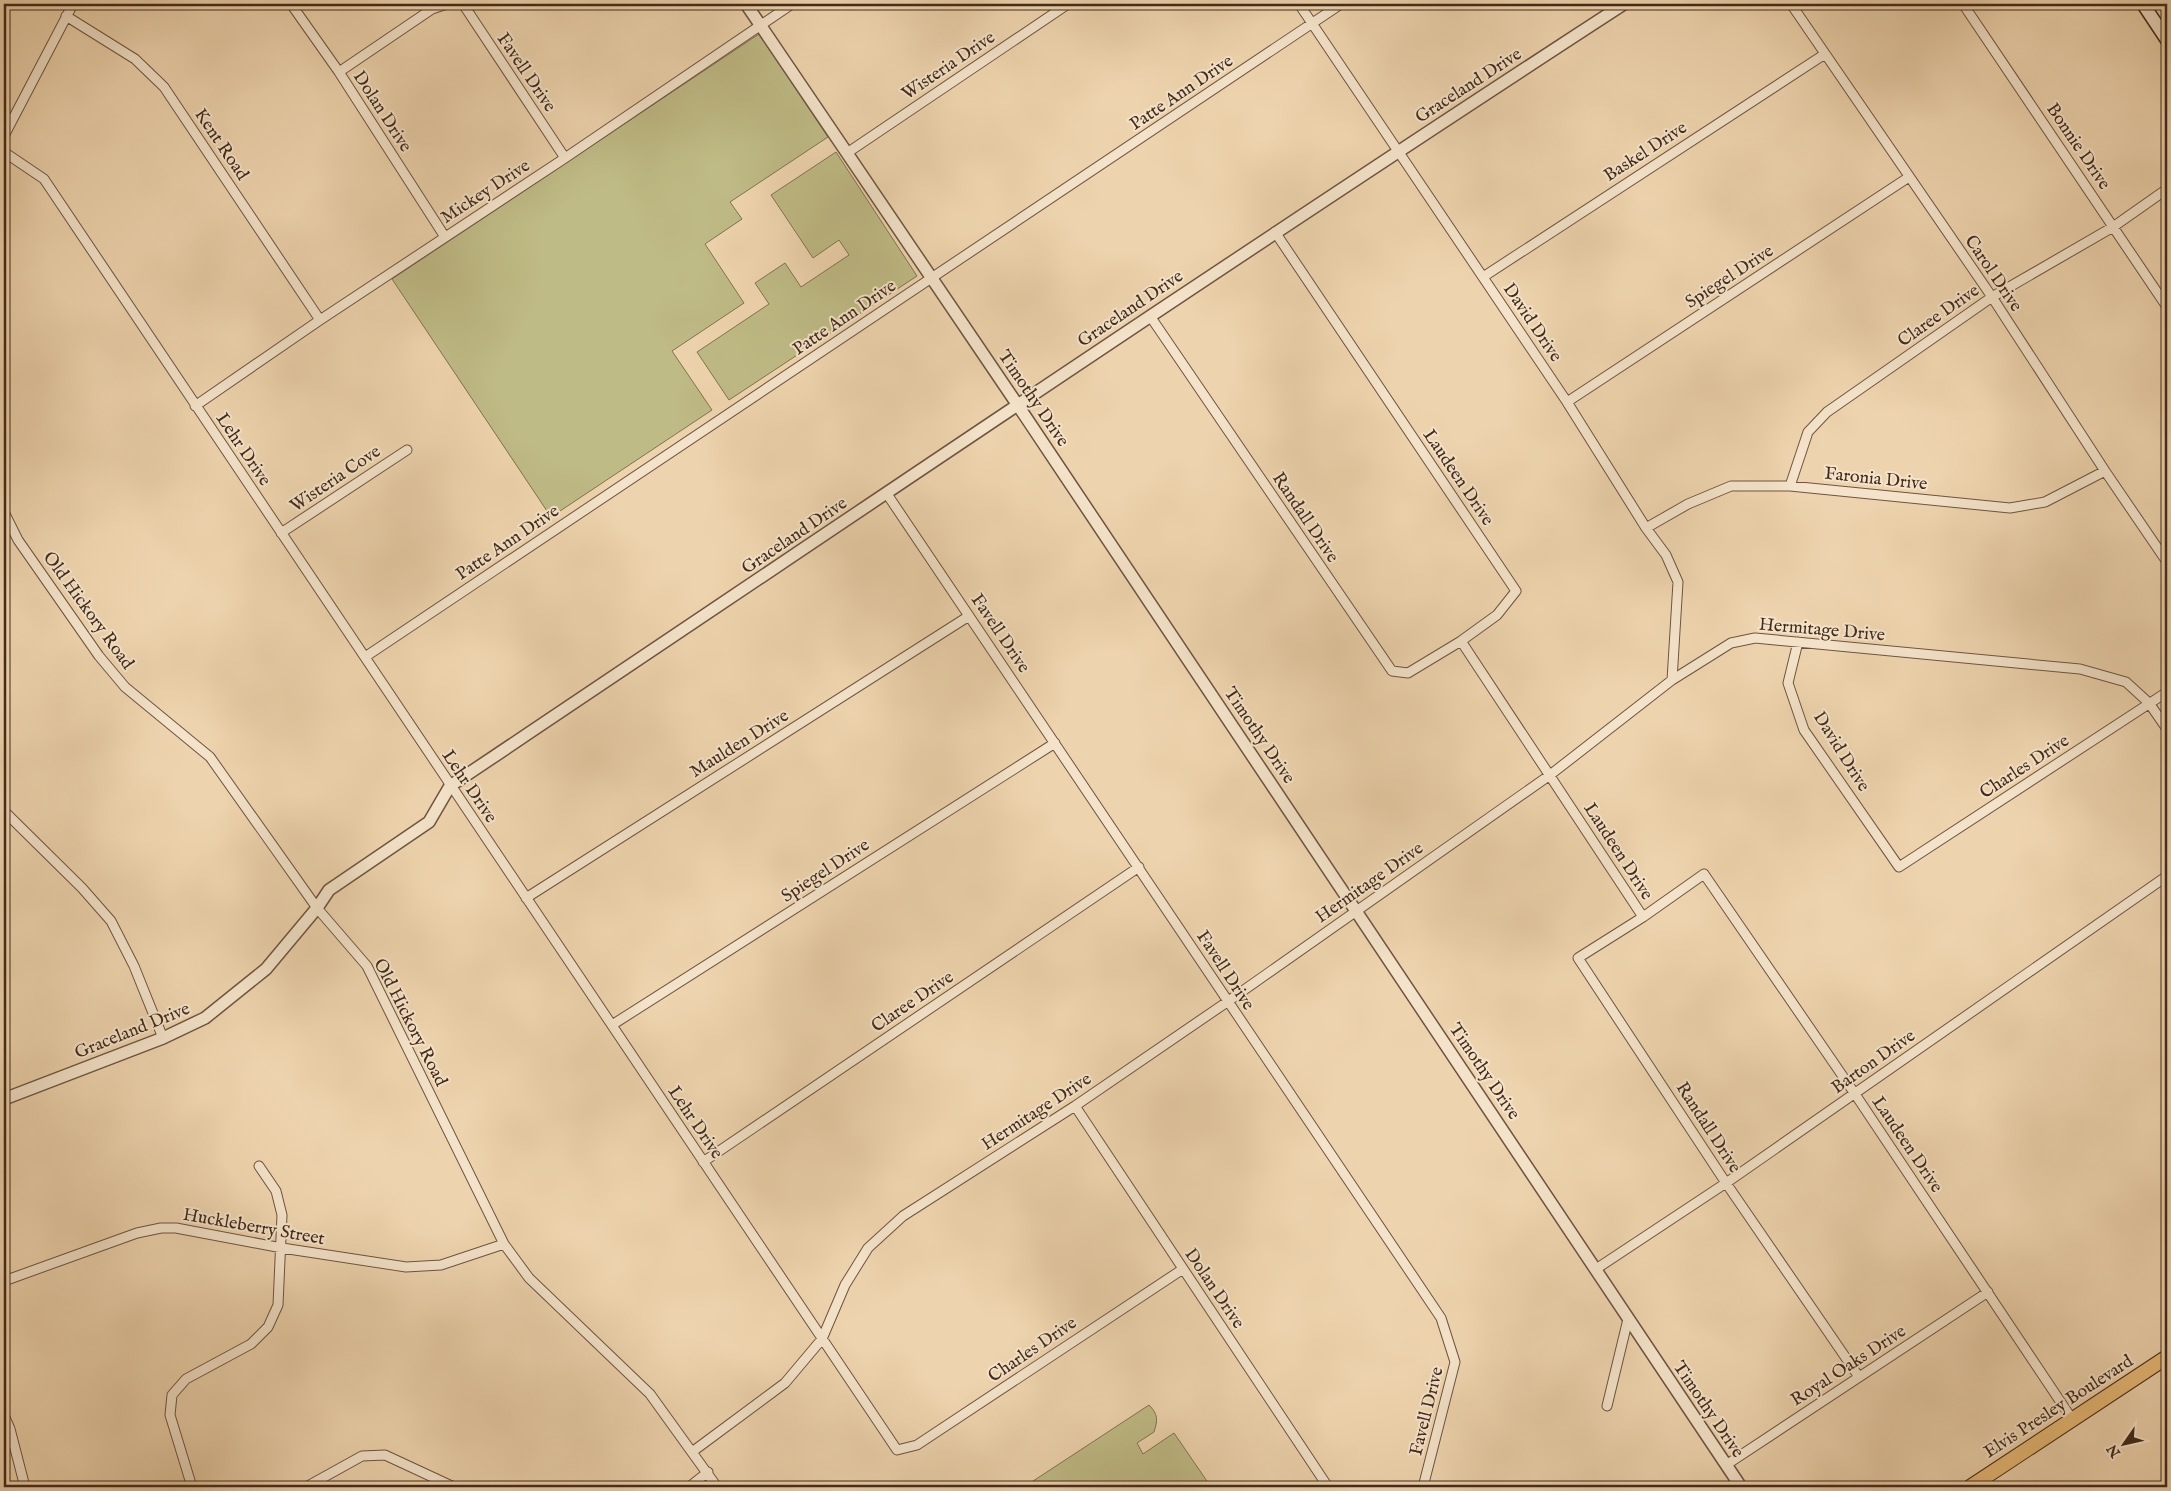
<svg xmlns="http://www.w3.org/2000/svg" width="2171" height="1491" viewBox="0 0 2171 1491" font-family="'IM FELL English',serif">
  <rect width="100%" height="100%" fill="#eed4ae"/>
  <filter id="stains"><feTurbulence type="fractalNoise" baseFrequency=".004" numOctaves="4"/><feColorMatrix values="0 0 0 0 .2 0 0 0 0 .09 0 0 0 0 .02 0 0 0 .5 -.17"/></filter>
  <radialGradient id="worn" r=".72"><stop offset=".6" stop-color="#630" stop-opacity="0"/><stop offset="1" stop-color="#630" stop-opacity=".3"/></radialGradient>
  <path fill="#bfbb86" stroke="#817250" d="M759 34 828 137 730 202 742 219 705 244 744 303 672 351 712 410 551 517 392 279Z
    M836 152 917 276 729 400 697 352 769 304 755 283 785 263 801 287 849 255 839 240 813 258 771 195Z
    M1149 1405C1158 1414 1158 1420 1154 1432L1137 1443 1143 1454 1174 1433 1211 1487H1024Z"/>
  <g fill="none" stroke-linecap="round" stroke-linejoin="round">
    <g stroke="#6e5440" stroke-width="11">
      <path id="minor" d="M291 4 339 72 445 237
        M463 4 565 158
        M1299 4 1567 402 1646 528 1666 555 1678 582 1672 680
        M1791 4 1992 297 2105 471 2167 562
        M1963 4 2167 307
        M66 16 135 59 164 87 320 320
        M339 72 432 9 447 4
        M4 136 73 4
        M4 152 44 179 897 1450 917 1445 1183 1269
        M847 153 1068 4
        M1483 277 1825 54
        M1150 316 1392 671 1408 673 1461 641 1497 615 1516 591 1275 232
        M1567 402 1909 177
        M195 406 320 320 565 158 792 4
        M1790 486 1808 432 1827 412 1992 297 2113 227 2167 189
        M887 494 1441 1318 1455 1362 1423 1487
        M4 512 18 540 99 656 125 687 210 757 317 908 367 966 504 1244 529 1278 650 1394 717 1487
        M1646 528 1688 504 1731 486H1790L2010 508 2045 502 2105 471
        M281 533 407 450
        M1461 641 1643 917
        M1798 642 1788 683 1804 730 1899 867 2167 692
        M365 657 1341 4
        M4 811 82 888 111 921 134 966 163 1038
        M526 898 969 616
        M612 1025 1055 743
        M1075 1106 1328 1487
        M703 1162 1139 867
        M1596 1269 1726 1183 2167 876
        M4 1281 137 1233 161 1228H176L282 1248 406 1267 441 1265 504 1244
        M1859 1377 1726 1183 1578 958 1643 917 1704 874 1855 1094 2072 1419
        M1607 1406 1628 1319
        M4 1415 10 1429 25 1487
        M692 1452 785 1383 822 1339 845 1285 868 1248 903 1216 1075 1106 1227 1002 1550 775 1672 680 1731 643 1755 638 2080 669 2126 682 2149 703 2167 729
        M1726 1465 1988 1292
        M192 1487 170 1415 172 1395 186 1379 251 1344 268 1327 278 1305 282 1215 276 1191 259 1166
        M306 1487 362 1456 385 1455 454 1487
        M689 1487 708 1472"/>
    </g>
    <g stroke="#6e5440" stroke-width="14">
      <path id="tertiary" d="M746 4 1017 404 1741 1487
        M4 1099 163 1038 205 1018 266 969 317 908 329 890 429 822 450 786C841 524 1230 260 1624 4"/>
    </g>
    <g stroke="#432a1b" stroke-width="15">
      <path id="secondary" d="M2143 4 2167 40"/>
    </g>
    <g stroke="#432a1b" stroke-width="16">
      <path id="primary" d="M1970 1487 2167 1357"/>
    </g>
    <use href="#minor" stroke="#f4e3ca" stroke-width="9"/>
    <use href="#tertiary" stroke="#f4e3ca" stroke-width="11"/>
    <use href="#secondary" stroke="#f4e3ca" stroke-width="12"/>
    <use href="#primary" stroke="#e7ba77" stroke-width="14"/>
  </g>
  <g text-anchor="middle" stroke-width="4" stroke-linejoin="round" paint-order="stroke">
    <g font-size="18" fill="#432a1b" stroke="#f4e3ca">
      <text transform="translate(948 65) rotate(-34)" y="6">Wisteria Drive</text>
      <text transform="translate(527 72) rotate(56)" y="6">Favell Drive</text>
      <text transform="translate(1468 85) rotate(-33)" y="6">Graceland Drive</text>
      <text transform="translate(1181 92) rotate(-34)" y="6">Patte Ann Drive</text>
      <text transform="translate(383 111) rotate(57)" y="6">Dolan Drive</text>
      <text transform="translate(222 144) rotate(56)" y="6">Kent Road</text>
      <text transform="translate(2079 146) rotate(56)" y="6">Bonnie Drive</text>
      <text transform="translate(1645 151) rotate(-33)" y="6">Baskel Drive</text>
      <text transform="translate(485 191) rotate(-33)" y="6">Mickey Drive</text>
      <text transform="translate(1994 273) rotate(56)" y="6">Carol Drive</text>
      <text transform="translate(1729 276) rotate(-33)" y="6">Spiegel Drive</text>
      <text transform="translate(1130 308) rotate(-34)" y="6">Graceland Drive</text>
      <text transform="translate(1938 315) rotate(-35)" y="6">Claree Drive</text>
      <text transform="translate(844 317) rotate(-34)" y="6">Patte Ann Drive</text>
      <text transform="translate(1533 322) rotate(56)" y="6">David Drive</text>
      <text transform="translate(1034 398) rotate(56)" y="6">Timothy Drive</text>
      <text transform="translate(244 449) rotate(56)" y="6">Lehr Drive</text>
      <text transform="translate(1459 477) rotate(56)" y="6">Laudeen Drive</text>
      <text transform="translate(335 478) rotate(-34)" y="6">Wisteria Cove</text>
      <text transform="translate(1876 478) rotate(6)" y="6">Faronia Drive</text>
      <text transform="translate(1306 517) rotate(56)" y="6">Randall Drive</text>
      <text transform="translate(794 535) rotate(-34)" y="6">Graceland Drive</text>
      <text transform="translate(507 542) rotate(-34)" y="6">Patte Ann Drive</text>
      <text transform="translate(89 610) rotate(54)" y="6">Old Hickory Road</text>
      <text transform="translate(1822 629) rotate(5)" y="6">Hermitage Drive</text>
      <text transform="translate(1001 633) rotate(56)" y="6">Favell Drive</text>
      <text transform="translate(1260 735) rotate(56)" y="6">Timothy Drive</text>
      <text transform="translate(739 743) rotate(-32)" y="6">Maulden Drive</text>
      <text transform="translate(1842 751) rotate(58)" y="6">David Drive</text>
      <text transform="translate(2024 766) rotate(-33)" y="6">Charles Drive</text>
      <text transform="translate(470 786) rotate(56)" y="6">Lehr Drive</text>
      <text transform="translate(1619 851) rotate(57)" y="6">Laudeen Drive</text>
      <text transform="translate(825 870) rotate(-33)" y="6">Spiegel Drive</text>
      <text transform="translate(1369 882) rotate(-35)" y="6">Hermitage Drive</text>
      <text transform="translate(1226 970) rotate(57)" y="6">Favell Drive</text>
      <text transform="translate(912 1001) rotate(-34)" y="6">Claree Drive</text>
      <text transform="translate(411 1022) rotate(63)" y="6">Old Hickory Road</text>
      <text transform="translate(132 1030) rotate(-22)" y="6">Graceland Drive</text>
      <text transform="translate(1873 1061) rotate(-35)" y="6">Barton Drive</text>
      <text transform="translate(1485 1071) rotate(56)" y="6">Timothy Drive</text>
      <text transform="translate(1036 1111) rotate(-33)" y="6">Hermitage Drive</text>
      <text transform="translate(696 1122) rotate(56)" y="6">Lehr Drive</text>
      <text transform="translate(1709 1127) rotate(57)" y="6">Randall Drive</text>
      <text transform="translate(1908 1144) rotate(56)" y="6">Laudeen Drive</text>
      <text transform="translate(254 1226) rotate(10)" y="6">Huckleberry Street</text>
      <text transform="translate(1215 1288) rotate(56)" y="6">Dolan Drive</text>
      <text transform="translate(1032 1349) rotate(-34)" y="6">Charles Drive</text>
      <text transform="translate(1848 1365) rotate(-33)" y="6">Royal Oaks Drive</text>
      <text transform="translate(2058 1406) rotate(-33)" y="6">Elvis Presley Boulevard</text>
      <text transform="translate(1709 1409) rotate(56)" y="6">Timothy Drive</text>
      <text transform="translate(1426 1411) rotate(-76)" y="6">Favell Drive</text>
    </g>
  </g>
  <rect width="2171" height="1491" fill="none" stroke="#eed4ae" stroke-width="20"/>
  <rect x="5" y="5" width="2161" height="1481" fill="none" stroke="#432a1b" stroke-width="2.5"/>
  <rect x="10" y="10" width="2151" height="1471" fill="none" stroke="#432a1b"/>
  <g transform="translate(2124 1444) rotate(236)" stroke="#f4e3ca" stroke-width="4" paint-order="stroke">
  <path d="M0-4L9 19L0 12L-9 19Z" fill="#432a1b"/>
  <text y="-8" font-size="14" font-weight="bold" text-anchor="middle" fill="#432a1b">N</text>
  </g>
  <rect width="100%" height="100%" filter="url(#stains)"/>
  <rect width="100%" height="100%" fill="url(#worn)"/>
</svg>
